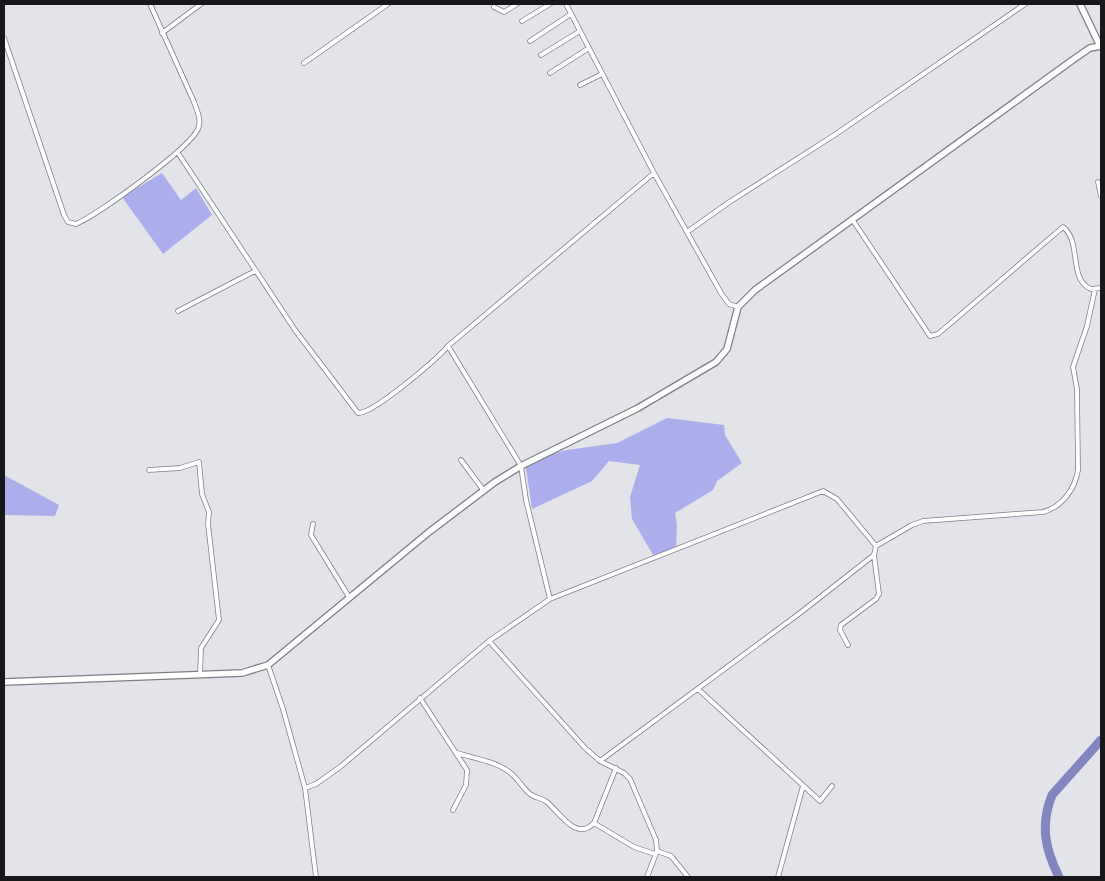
<svg xmlns="http://www.w3.org/2000/svg" width="1105" height="881" viewBox="0 0 1105 881" font-family="'Space Grotesk',sans-serif">
  <rect width="100%" height="100%" fill="#e3e4ea"/>
  <path fill="#abaeea" d="M162 173 181 200 196 188 212 215 163 254 122 197Z
    M667 418 724 425 725 435 742 463 717 481 713 490 675 513 677 524 676 549 653 555 632 519 630 497 640 465 609 461 592 481 532 509 525 461 567 450 617 443Z
    M4 475 59 505 55 516 4 515Z"/>
  <g fill="none" stroke-linecap="round" stroke-linejoin="round">
    <path stroke="#8285c0" stroke-width="9" d="M1059 877C1045 849 1040 825 1052 795L1101 740"/>
    <g stroke="#7e7e84" stroke-width="5.5">
      <path id="street" d="M566 4 654 173 721 293 729 304 738 307
        M494 7 504 12 517 4
        M522 21 550 4
        M162 33 201 4
        M4 38 64 215 68 222 76 224C99 214 189 149 198 129 202 120 197 111 194 102L150 4
        M530 41 571 14
        M541 55 580 31
        M304 63 388 4
        M550 73 589 48
        M580 85 602 74
        M178 153 295 330 358 413C373 414 436 360 448 346L521 466 526 500 550 599
        M1098 182 1101 196
        M852 219 930 336 938 334 1063 227C1082 241 1068 280 1091 289L1101 288
        M687 232 728 203 836 134 1025 4
        M178 311 255 271
        M448 346 654 173
        M461 460 484 491
        M149 470 180 468 199 462 202 494 209 512 208 524 219 620 201 648 200 675
        M313 524 311 535 349 597
        M876 546 912 525 923 521 1043 512C1062 507 1075 489 1078 470L1077 389 1073 367 1087 326 1095 289
        M489 641 585 748 600 761 624 773 630 779 656 840 657 851 647 877
        M268 665 283 709 305 788 316 877
        M698 689 820 801 832 786
        M420 698 467 770 466 785 453 810
        M457 753C473 758 494 761 508 771 517 777 522 787 530 794 535 798 542 798 547 802 559 812 576 842 594 823L616 768
        M600 761 800 613 874 555
        M305 788 316 784 340 767 489 641 550 599 823 491 837 499 876 546 874 555 879 594 876 599 841 625 840 630 848 645
        M594 823 634 847 655 854
        M657 851 671 856 688 877
        M778 877 803 786"/>
    </g>
    <g stroke="#7e7e84" stroke-width="8">
      <path id="secondary" d="M1080 4 1100 46
        M4 682 242 673 268 665 429 532 495 482 521 466 638 408 716 362 727 349 738 307 755 290 1074 59 1090 48 1101 46"/>
    </g>
    <use href="#street" stroke="#fff" stroke-width="4"/>
    <use href="#secondary" stroke="#fff" stroke-width="5.5"/>
  </g>
  <rect width="1105" height="881" fill="none" stroke="#171719" stroke-width="10"/>
</svg>
